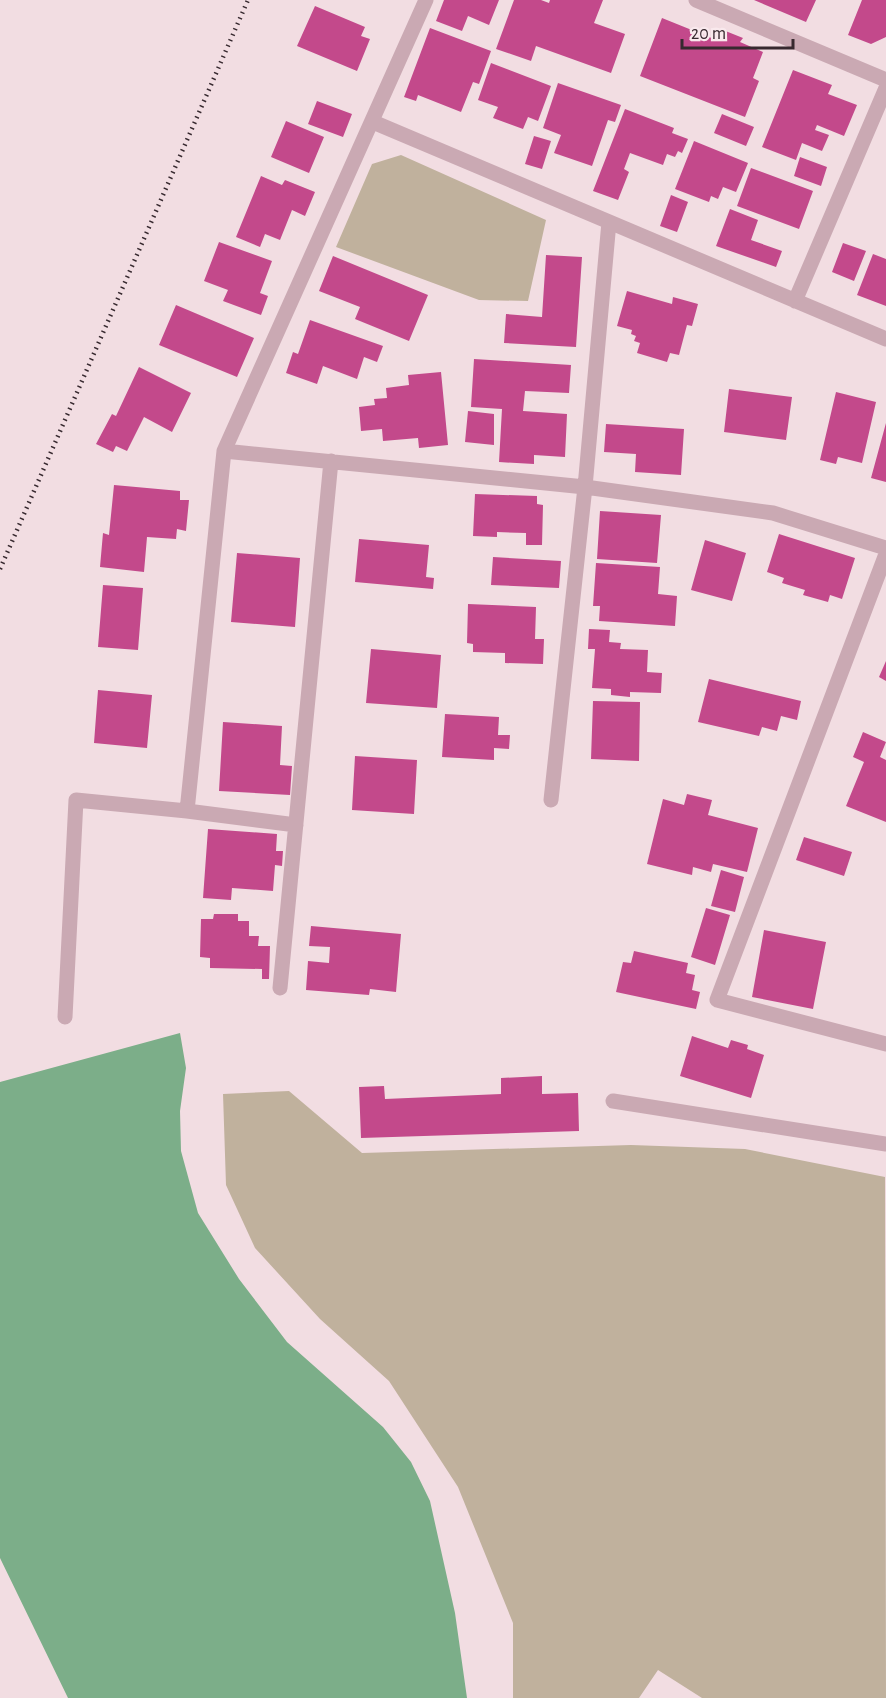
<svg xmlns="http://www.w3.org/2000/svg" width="886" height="1698" viewBox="0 0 886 1698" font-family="'Alegreya Sans',sans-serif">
  <rect width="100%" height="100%" fill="#f2dde2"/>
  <path fill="#c0b19d" d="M401 155 546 220 528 301 479 300 336 247 372 164Z
    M289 1091 362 1153 631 1145 745 1149 885 1177 886 1698H702L658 1670 639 1698H513V1623L458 1487 389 1381 320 1319 255 1248 226 1185 223 1094Z"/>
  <path fill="#7cae89" d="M180 1033 186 1068 180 1111 181 1151 198 1213 239 1279 287 1342 383 1427 411 1462 430 1501 455 1613 467 1698H68L0 1558V1082Z"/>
  <path fill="#c3498b" d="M444 0H499L489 25 468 16 462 31 436 21Z
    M514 0H541L549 3 550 0H603L594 23 625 34 611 73 536 46 531 61 496 49Z
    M754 0H816L806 22Z
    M862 0H886V37L871 44 848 35Z
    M315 6 365 27 361 36 370 39 357 71 297 46Z
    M662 18 719 41 723 30 743 38 740 42 763 52 753 78 759 81 745 117 640 76Z
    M430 28 491 51 479 84 473 82 461 112 418 95 416 101 404 97Z
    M491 63 551 86 538 121 528 117 523 129 493 118 498 107 478 100Z
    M793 70 832 85 828 94 857 105 844 136 817 125 815 130 829 135 822 151 802 143 796 160 762 147Z
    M558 83 621 105 615 122 608 120 592 166 554 153 561 135 543 128Z
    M317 101 352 114 343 137 308 124Z
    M625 109 674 128 672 133 688 139 682 153 678 151 675 157 667 154 663 165 630 153 624 169 629 172 618 200 593 191Z
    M722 114 754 127 746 146 714 133Z
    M286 121 324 137 309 173 271 157Z
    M534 136 551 141 542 169 525 164Z
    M694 141 748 163 736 192 723 187 718 199 711 196 709 202 675 189Z
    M800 157 827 167 821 186 794 176Z
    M751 168 813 191 799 229 737 206Z
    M261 176 282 185 285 180 315 192 305 216 292 210 280 240 265 234 260 247 236 237Z
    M671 195 688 202 677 232 660 226Z
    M730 209 758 220 751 240 782 251 776 267 716 246Z
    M219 242 272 261 260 293 268 296 261 315 223 301 228 290 204 281Z
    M843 243 866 251 854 281 832 272Z
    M873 254 886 259V306L857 295Z
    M546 255 582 257 576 347 504 343 506 314 542 317Z
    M333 256 428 295 409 341 355 319 360 307 319 291Z
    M627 291 672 304 673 297 698 304 692 326 687 325 679 355 670 353 667 362 637 353 640 343 634 341 636 336 631 334 632 330 617 326Z
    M176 305 254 338 237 377 159 345Z
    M310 320 383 346 377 362 364 357 357 379 323 366 317 384 286 373 293 352 298 354Z
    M474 359 571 365 569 393 525 391 523 411 567 414 565 457 534 455V464L499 462 502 409 471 407Z
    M139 367 191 393 172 432 144 417 127 451 116 446 113 452 96 444 112 414 116 416Z
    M441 372 448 445 419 448 418 438 383 441 382 429 361 431 359 407 375 405 374 399 387 398 386 388 409 385 408 375Z
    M729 389 792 397 786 440 724 432Z
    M836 392 876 402 862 463 838 457 836 464 820 460Z
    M468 411 494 414V445L465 442Z
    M886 423V482L871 478Z
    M606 424 684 429 681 475 635 472 636 454 604 452Z
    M114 485 180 491V500H189L186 531 177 529 176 539 147 537 144 572 100 567 103 533 109 535Z
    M475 494 537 496V504L543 505 542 545H526V533L497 532V537L473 536Z
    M600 511 661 515 657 563 597 559Z
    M779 534 855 558 842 599 830 595 828 602 803 595 805 590 782 583 784 578 767 572Z
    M359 539 429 545 426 577 434 578 433 589 355 582Z
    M705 540 746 553 732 601 691 590Z
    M237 553 300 558 295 627 231 622Z
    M493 557 561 561 559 588 491 585Z
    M596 563 660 567 658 594 677 596 675 626 599 621 600 606H593Z
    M103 585 143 588 138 650 98 647Z
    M468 604 536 607 535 639H544L543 664 505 663V653L473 652V644L467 643Z
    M589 629 610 630 609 642 621 643 620 649 648 650 647 672 662 673 661 693 630 692V697L611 695V689L592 688 595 649H588Z
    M371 649 441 655 437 708 366 703Z
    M886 661V681L879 677Z
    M709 679 801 701 797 720 781 716 777 731 762 727 759 736 698 722Z
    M98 690 152 695 147 748 94 743Z
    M593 701 640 702 639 761 591 759Z
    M445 714 499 717 498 735H510L509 749 494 748V760L442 757Z
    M223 722 282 726 280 765 292 766 290 795 219 791Z
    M863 732 886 742 880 757 886 760V822L846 806 864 762 853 757Z
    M355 756 417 760 414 814 352 810Z
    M687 794 712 800 708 815 758 828 747 872 713 864 711 872 693 867 692 875 647 864 663 799 684 805Z
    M208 829 277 834 276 851H283L282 866 275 865 273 891 232 888 231 900 203 898Z
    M804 837 852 852 844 876 796 860Z
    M721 870 744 877 735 912 711 906Z
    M706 908 730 915 715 965 691 957Z
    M214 914H238V921H249V936H259L258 946H270L269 979H262V969L210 968V958L200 957 201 919H213Z
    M311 926 401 934 396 992 370 989 369 995 306 990 308 961 329 963 330 947 309 946Z
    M764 930 826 942 813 1009 752 997Z
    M634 951 688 963 686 973 695 975 692 990 700 992 696 1009 616 992 623 962 631 963Z
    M692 1036 728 1048 731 1040 748 1045 747 1049 764 1055 751 1098 680 1076Z
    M542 1076V1094L578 1093 579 1131 361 1138 359 1087 384 1086 385 1099 501 1094V1078Z"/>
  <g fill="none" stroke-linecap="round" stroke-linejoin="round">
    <path stroke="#caa9b3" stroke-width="15" d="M696 0 886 80
      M373 122 886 339
      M795 301 886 88
      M224 451 585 487 773 513 886 548
      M886 554 717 1000 886 1044
      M551 800 585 487 609 222
      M187 811 296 825
      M280 988 331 461
      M65 1017 76 800 187 811 224 451 426 0
      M613 1101 886 1144"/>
    <path stroke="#37292f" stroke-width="4.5" stroke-dasharray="1.5 4.5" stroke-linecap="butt" d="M0 569 248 0"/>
  </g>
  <path d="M682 39v9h111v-9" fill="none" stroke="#37292f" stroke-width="3"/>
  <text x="691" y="39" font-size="18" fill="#37292f" stroke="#f9e9ed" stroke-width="4.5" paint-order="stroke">20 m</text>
</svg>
